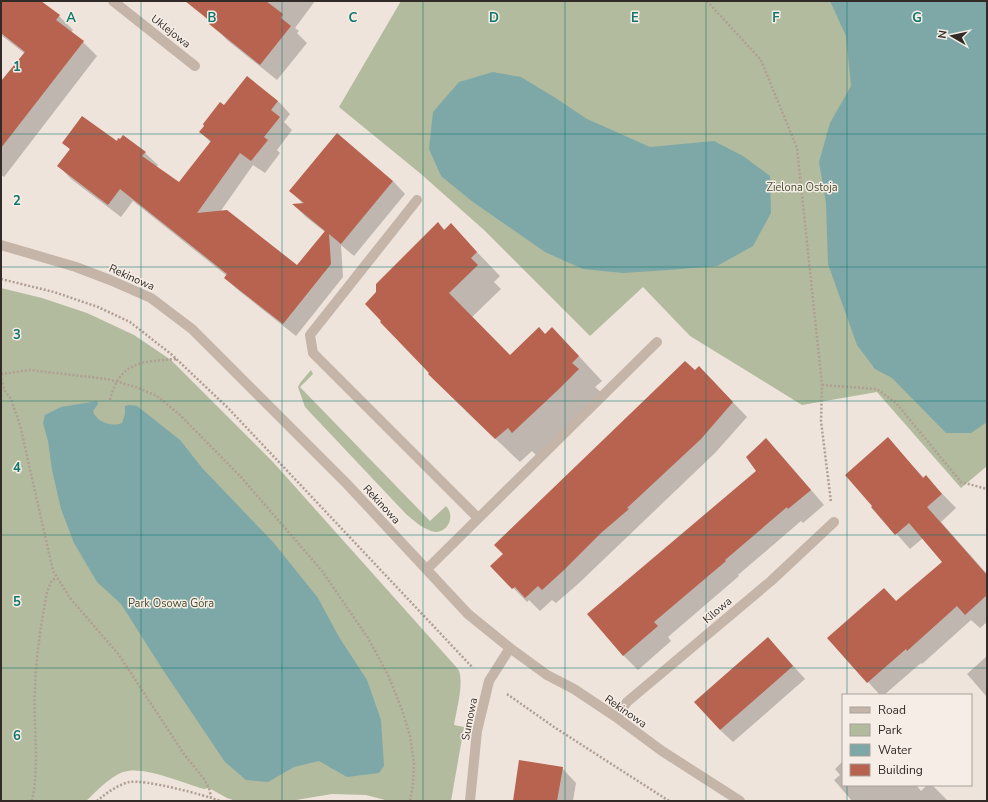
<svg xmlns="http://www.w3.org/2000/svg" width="988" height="802" viewBox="0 0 988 802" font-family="'Nunito Sans',sans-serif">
  <rect width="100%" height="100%" fill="#eee4db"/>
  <path fill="#b2bb9d" d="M401 1H987V466L961 488 877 392 802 405 690 336 643 287 590 336 484 230 421 174 339 107Z
    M1 288 42 298 87 313 134 335 171 360 273 462 458 669C465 680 456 712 454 725L464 727 451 801H389L366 795 332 794 290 801H236L227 798 209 788 204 789C183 783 143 765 123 772 108 778 97 791 86 801H1Z
    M311 370 313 374 300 387 430 521 446 506C455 515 449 532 436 532 425 531 413 520 406 514L305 407 298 387 300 383Z"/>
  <path fill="#7da8a7" d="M830 1H987V422L971 433H946L892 378 875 369 857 345 828 264 826 203 819 162 830 123 851 86 846 36Z
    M493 72 521 77 554 97 587 119 650 147 714 141 743 156 770 176 771 213 753 246 717 266 668 270 623 273 583 269 545 252 473 202 441 176 429 149 433 112 459 82Z
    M97 401 98 404 93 411 94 414C100 423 112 427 122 423L125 414V406L129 405 137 406 180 440 203 469 273 542 318 598 339 637 367 680 381 720 384 766 379 773 347 777 319 761 294 767 268 782 246 780 225 762 163 670 121 604 97 582 74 543 61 509 52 470 48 441 43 423 45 415 61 407Z"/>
  <path fill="#0003" d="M1 1H39L59 16 73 30 71 33 83 42 97 56 4 177 1 175V83L24 53 1 35Z
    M190 1H315L295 28 299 31 297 33 307 43 277 80 227 40Z
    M278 101 290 114 284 122 292 130 277 150 280 153 265 173 253 165 220 212 297 266 325 232 306 217 294 205 303 204 291 191 393 181 405 194 354 256 341 245 343 277 296 336 238 290 225 278 227 276 133 201 121 217 71 179 59 166 71 150 63 143 117 142 145 153 158 165 156 167 179 183 211 143 201 132 224 107Z
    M438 224 445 230 451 225 500 276 494 282 501 289 472 317 510 356 546 335 576 353 602 381 595 387 602 393 537 456 532 451 520 462 466 411Z
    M695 372 713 381 747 417 715 453 578 584 556 603 552 600 540 611 529 600 527 602 492 566Z
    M888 439 924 478 926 477 956 508 941 522 987 574V622L980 628 971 620 922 664 921 663 884 695H880L828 638 884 589 897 602 943 562 923 538 910 549 873 507Z
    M766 440 780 454 824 505 803 523 801 521 738 575 739 576 668 637 671 641 638 670 624 656 588 614 757 472Z
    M780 651 805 679 733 742 720 730Z
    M987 656V697L967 674Z
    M843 761V785H916L921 791 927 785H932L948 801H852L834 780 840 775 835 769Z
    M562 768 576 783 573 801H513Z"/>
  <path fill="#b76350" d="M1 1H41L60 15 56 20 84 41 1 148V81L25 52 1 33Z
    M185 1H266L283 14 281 18 291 26 260 65 209 24 210 21Z
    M247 76 278 101 271 110 280 117 264 137 268 140 251 161 240 153 197 213 227 210 297 265 325 231 292 204 304 203 289 191 337 133 393 181 341 244 329 234 331 264 283 324 224 278 227 274 120 189 108 205 57 166 70 149 62 143 82 116 117 141 118 138 120 139 123 135 146 152 142 156 179 182 211 141 199 132 204 126 203 124 220 102 224 105Z
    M438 222 444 230 451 223 477 252 471 258 478 265 449 293 510 355 539 327 545 334 552 327 579 356 572 363 579 369 559 389 512 433 508 428 495 439 428 374 429 373 380 322 381 321 365 304 376 292V284Z
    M685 361 695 370 699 366 733 402 701 439 627 508 629 509 601 533 564 570 542 590 538 586 525 598 515 587 512 589 490 566 503 554 494 545Z
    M888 437 923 478 926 475 942 494 927 507 987 575V595L965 615 957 606 907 651 906 649 867 683 827 638 884 588 896 601 942 562 909 523 895 535 871 507 872 506 845 475Z
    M766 438 811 490 788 509 787 507 725 560 726 561 654 622 658 626 623 656 587 614 756 471 746 457Z
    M768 637 793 666 720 730 694 702Z
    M519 760 563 767 557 801H513Z"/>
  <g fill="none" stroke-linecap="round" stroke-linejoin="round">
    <path stroke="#b09e93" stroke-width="2.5" stroke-dasharray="2 2" stroke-linecap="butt" d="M707 1 761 60 797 148 822 385 821 421 831 502
      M1 279 54 292 98 307 130 322 171 354 228 408 473 668
      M1 374 30 370 107 379 136 387 157 396 180 415 241 477 322 571 368 638 388 675 401 707 410 736 414 763 413 784 410 801
      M1 379 5 391 11 399 20 425 53 571 70 598 119 655 184 754 204 779 209 788 211 797
      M822 385 877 389 896 403 961 482 987 489
      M110 400C120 361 141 362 176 359
      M507 694 554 727 669 801
      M32 801C40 764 33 726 35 689 36 656 41 624 47 592L51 582 56 577
      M97 801C106 793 118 785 129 782 144 779 205 795 220 801"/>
    <path stroke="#c5b4a8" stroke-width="10" d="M417 200 310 335 313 353 478 518
      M427 569 657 342"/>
    <path stroke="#c5b4a8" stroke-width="10" d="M113 1 195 66
      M1 245 76 267 110 280 151 298 192 329 347 484 468 614 510 648 547 675 574 689 616 717 662 751 740 801
      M616 717 627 702 771 581 834 522
      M470 801 477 731 489 681 510 648"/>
  </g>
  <path fill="none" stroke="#0f766e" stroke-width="1" stroke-opacity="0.55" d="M141 1V801M282 1V801M423 1V801M565 1V801M706 1V801M847 1V695M1 134H987M1 267H987M1 401H987M1 535H987M1 668H987M847 785V801"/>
  <g text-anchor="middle" stroke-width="3" stroke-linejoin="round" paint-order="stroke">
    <g font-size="11" fill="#322a27" stroke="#f6eee6">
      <text transform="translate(171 31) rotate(38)" y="4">Uklejowa</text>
      <text transform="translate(132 277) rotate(24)" y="4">Rekinowa</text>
      <text transform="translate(382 504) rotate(47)" y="4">Rekinowa</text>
      <text transform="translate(717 610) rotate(-40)" y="4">Kilowa</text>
      <text transform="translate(626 711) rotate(35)" y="4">Rekinowa</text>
      <text transform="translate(469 719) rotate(-79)" y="4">Sumowa</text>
    </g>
    <g font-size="11" fill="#444e2e" stroke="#f6eee6">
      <text x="802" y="191">Zielona Ostoja</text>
      <text x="171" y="607">Park Osowa Góra</text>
    </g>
  </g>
  <g font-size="13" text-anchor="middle" font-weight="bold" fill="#0f766e" stroke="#f6eee6" stroke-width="3" stroke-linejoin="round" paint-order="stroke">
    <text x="71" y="22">A</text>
    <text x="212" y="22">B</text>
    <text x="353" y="22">C</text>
    <text x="494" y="22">D</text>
    <text x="635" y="22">E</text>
    <text x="776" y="22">F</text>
    <text x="917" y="22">G</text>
    <text x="17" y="71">1</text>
    <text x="17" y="205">2</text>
    <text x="17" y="339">3</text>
    <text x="17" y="472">4</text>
    <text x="17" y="606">5</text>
    <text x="17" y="740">6</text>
  </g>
  <rect width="988" height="802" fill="none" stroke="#322a27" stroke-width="4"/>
  <rect x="842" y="694" width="130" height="92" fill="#f6eee6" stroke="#a8a09a"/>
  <rect x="850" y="707" width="20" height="6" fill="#c5b4a8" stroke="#a8a09a"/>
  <text x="878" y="714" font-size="12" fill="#322a27">Road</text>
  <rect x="850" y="724" width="20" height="12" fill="#b2bb9d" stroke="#a8a09a"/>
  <text x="878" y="734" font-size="12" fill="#322a27">Park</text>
  <rect x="850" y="744" width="20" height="12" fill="#7da8a7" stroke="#a8a09a"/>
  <text x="878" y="754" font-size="12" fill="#322a27">Water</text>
  <rect x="850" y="764" width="20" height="12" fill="#b76350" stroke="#a8a09a"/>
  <text x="878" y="774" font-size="12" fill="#322a27">Building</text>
  <g transform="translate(952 36) rotate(279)" stroke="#f6eee6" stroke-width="3" paint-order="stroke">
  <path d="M0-3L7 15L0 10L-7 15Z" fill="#322a27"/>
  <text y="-6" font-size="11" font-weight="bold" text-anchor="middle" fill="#322a27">N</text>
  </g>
</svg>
